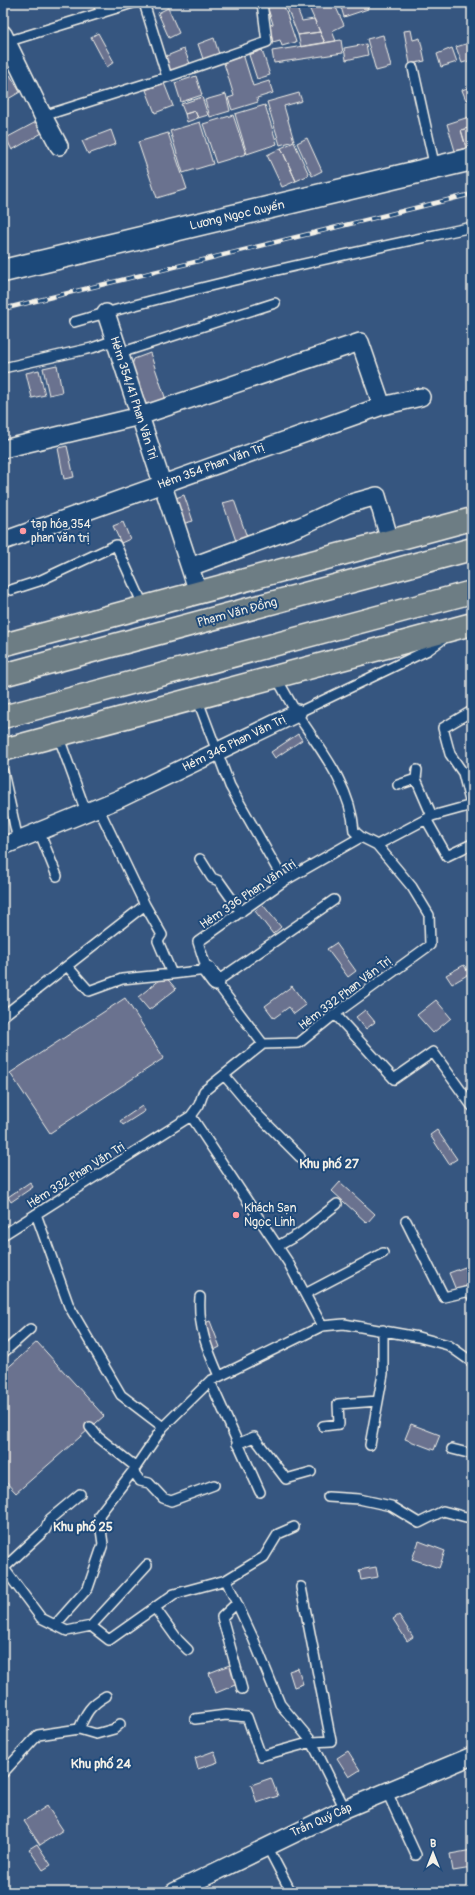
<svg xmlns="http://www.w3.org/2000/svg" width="475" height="1895" viewBox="0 0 475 1895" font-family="Pangolin,sans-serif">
  <rect width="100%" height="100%" fill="#365680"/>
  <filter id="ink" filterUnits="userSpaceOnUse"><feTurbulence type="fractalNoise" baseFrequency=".025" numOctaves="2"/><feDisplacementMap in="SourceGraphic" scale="8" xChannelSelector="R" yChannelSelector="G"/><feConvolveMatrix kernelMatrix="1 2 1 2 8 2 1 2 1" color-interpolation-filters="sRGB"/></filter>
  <g filter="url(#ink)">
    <path fill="#6b728f" stroke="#f4f1e8" d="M275 3H283L296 42 282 46 280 40 273 42 268 26 273 24 267 6Z
      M285 3H295L302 21 314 19 320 32 298 35Z
      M307 3H334L344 25 332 31 336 41 325 43Z
      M355 3H366L368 9 344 17 341 7Z
      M168 8 179 33 169 38 158 13Z
      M411 30 413 40 420 38 425 61 410 64 404 31Z
      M320 32 325 43 301 47 298 35Z
      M98 33 114 62 107 67 91 37Z
      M383 35 391 67 376 71 367 39Z
      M214 38 220 57 204 62 198 44Z
      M341 40 343 53 274 63 272 51Z
      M472 42V60L462 63 456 47Z
      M366 44 368 55 346 60 344 48Z
      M452 48 457 62 441 67 437 54Z
      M184 49 191 66 172 74 164 57Z
      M262 50 270 75 257 79 249 55Z
      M243 54 253 86 269 81 273 93 257 98 258 102 232 110 228 98 234 96 223 60Z
      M10 75 20 92 3 102V79Z
      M196 76 202 95 181 102 175 83Z
      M164 83 173 106 155 113 146 90Z
      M472 86V98L466 100 462 90Z
      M299 93 302 101 284 106 294 141 280 145 267 102Z
      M226 94 230 111 210 117 205 100Z
      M202 97 208 115 198 118 195 111 185 114 181 104Z
      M265 105 277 144 247 154 235 114Z
      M195 111 198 118 187 122 185 114Z
      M233 115 246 154 216 163 203 124Z
      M472 116V127L461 130 466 148 455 151 447 124Z
      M36 122 42 133 12 150 6 138Z
      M200 122 213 164 183 173 170 131Z
      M472 127V151L468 152 461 130Z
      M111 130 116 144 88 154 82 141Z
      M168 133 187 189 157 198 138 142Z
      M307 138 322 171 312 176 297 143Z
      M294 142 309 175 296 181 281 148Z
      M281 148 296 181 282 187 267 155Z
      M150 353 166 400 151 406 144 402 132 365 134 359Z
      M57 365 62 392 49 395 43 368Z
      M39 370 45 395 32 398 26 373Z
      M67 446 74 477 64 479 58 448Z
      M184 495 193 521 182 524 173 499Z
      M234 500 248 540 237 544 223 503Z
      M123 522 130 539 121 543 113 526Z
      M298 734 302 740 275 758 271 752Z
      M263 905 281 927 273 934 255 911Z
      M336 943 356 971 348 977 327 949Z
      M464 965 469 974 452 984 446 975Z
      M165 976 176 989 149 1010 138 997Z
      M292 986 306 1005 294 1014 289 1007 274 1018 265 1006Z
      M125 998 164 1058 50 1133 10 1073Z
      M436 1000 451 1018 433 1033 417 1015Z
      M365 1010 375 1022 366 1029 356 1017Z
      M142 1106 145 1111 123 1125 120 1121Z
      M437 1130 457 1159 449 1164 430 1135Z
      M30 1182 33 1187 11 1202 8 1197Z
      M340 1182 375 1214 367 1223 332 1191Z
      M465 1267 471 1284 456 1290 449 1273Z
      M210 1321 220 1347 212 1351 202 1324Z
      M37 1342 104 1416 16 1493 3 1479V1372Z
      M411 1424 440 1435 434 1450 405 1439Z
      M419 1541 445 1551 439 1568 412 1559Z
      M376 1567 378 1577 361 1580 359 1570Z
      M399 1615 413 1637 407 1641 393 1619Z
      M232 1664 240 1683 216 1693 209 1673Z
      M298 1668 303 1684 294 1687 289 1671Z
      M214 1751 218 1762 198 1769 195 1758Z
      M348 1751 360 1770 349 1777 337 1758Z
      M271 1778 278 1796 257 1803 251 1785Z
      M47 1806 63 1830 40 1845 24 1821Z
      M37 1844 51 1865 43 1870 29 1849Z
      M472 1850V1868L453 1871 450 1854Z"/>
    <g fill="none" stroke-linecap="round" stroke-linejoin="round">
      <g stroke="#f4f1e8" stroke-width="12">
        <path id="lane" d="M98 3 102 13
          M144 3 167 77
          M472 3V4
          M6 42 133 3
          M413 68 435 168
          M43 116 167 77 267 42 262 3
          M74 322C205 284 339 256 472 227
          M120 353 275 303
          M3 368 92 348 115 340
          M11 590 39 581 116 545 144 607
          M276 677C283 689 290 702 297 714 321 750 351 787 354 831L361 837
          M197 698 230 786 284 881
          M297 713 428 650 443 639
          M58 735 86 812
          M417 770 416 779 432 816
          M3 772 18 840
          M398 785 416 779
          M471 805 463 773 450 754 443 728 472 711
          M98 807 145 905
          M426 819 447 856 472 844
          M39 831 57 876
          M200 859 212 878 219 881 241 912
          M67 966 89 991 122 979 172 974
          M335 1014 394 1079 433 1052 472 1106
          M3 1016 145 905 162 935 158 941 172 974 207 970 198 942 284 881 361 837 377 845 432 816 472 805
          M263 1044 216 982 334 900
          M224 1075 256 1113 300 1157
          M191 1116 288 1262 322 1326
          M36 1214 69 1306 121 1395 163 1427
          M406 1221 444 1297 470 1291 472 1296
          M3 1235 191 1116 199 1105 204 1091 263 1044 299 1043 335 1014 430 945 429 915 412 887 377 845
          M278 1246 299 1234 337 1204
          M305 1294 383 1253
          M200 1297C198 1328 207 1348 219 1376
          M3 1353 30 1329
          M210 1381 260 1492
          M323 1426 339 1424 338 1404 378 1401
          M90 1427 98 1437 136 1467
          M237 1444 254 1437 286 1479 311 1472
          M370 1445 383 1374V1330
          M452 1449 472 1454
          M133 1471 140 1481 149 1483 163 1498 171 1501 214 1485
          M328 1497 359 1499 391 1506 419 1523 443 1511 466 1517 472 1516
          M294 1527 278 1534 264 1557 226 1580 253 1638 280 1704 312 1742 345 1809
          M3 1567 41 1618 67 1631 91 1626 109 1640 174 1594 226 1580
          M4 1568 45 1530 50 1519 80 1494
          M237 1603 222 1617 242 1689
          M155 1608 178 1640 188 1650
          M55 1625 88 1588 103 1544 99 1515 133 1471 163 1427 210 1381 322 1326 344 1324 418 1337 448 1345 472 1362
          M91 1626 147 1565
          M195 1719 226 1715 247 1717 261 1756 312 1742 331 1741 301 1587
          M79 1729C86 1713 90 1705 106 1696
          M3 1773 38 1735 79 1729 96 1734 114 1729 120 1724
          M387 1792 416 1855
          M267 1846 291 1892"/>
      </g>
      <g stroke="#f4f1e8" stroke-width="20">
        <path id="street" d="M3 34 43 116 59 146
          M106 313 198 592
          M3 449 140 416 360 342 382 406
          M3 541 382 406 421 397
          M190 567 301 526 348 504 377 496 390 541
          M3 846 119 799 297 713
          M207 970 216 982
          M174 1892 345 1809 472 1756"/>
      </g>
      <g stroke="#f4f1e8" stroke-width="25">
        <path id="secondary" d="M3 271 472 159"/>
      </g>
      <g stroke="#f4f1e8" stroke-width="25">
        <path id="primary" d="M3 645 472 519
          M3 750 472 624"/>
      </g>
      <g stroke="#f4f1e8" stroke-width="25">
        <path id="highway" d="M3 675 472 549
          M3 717 472 592"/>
      </g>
      <use href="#lane" stroke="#1f4a7a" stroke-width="9"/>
      <use href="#street" stroke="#1f4a7a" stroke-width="17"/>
      <use href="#secondary" stroke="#1f4a7a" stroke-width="22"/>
      <use href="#primary" stroke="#6d7d84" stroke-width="22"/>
      <use href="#highway" stroke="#6d7d84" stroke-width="22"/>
      <g stroke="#f4f1e8" stroke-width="4.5">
        <path id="rail" d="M3 309 472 194"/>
      </g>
      <use href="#rail" stroke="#1f4a7a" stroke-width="3" stroke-dasharray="9" stroke-linecap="butt"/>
    </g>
  </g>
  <g fill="#ff9aa2" stroke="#1f4a7a" stroke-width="1.5">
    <circle cx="23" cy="531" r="4"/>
    <circle cx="236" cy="1215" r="4"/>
  </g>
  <g text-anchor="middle" stroke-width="4" stroke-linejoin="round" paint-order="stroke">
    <g font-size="12" fill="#f4f1e8" stroke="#1f4a7a">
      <text transform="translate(237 215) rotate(-13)" y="4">Lương Ngọc Quyến</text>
      <text transform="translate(134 398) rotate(72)" y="4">Hẻm 354/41 Phan Văn Trị</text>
      <text transform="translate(211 466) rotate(-20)" y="4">Hẻm 354 Phan Văn Trị</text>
      <text transform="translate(237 612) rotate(-15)" y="4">Phạm Văn Đồng</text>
      <text transform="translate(234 743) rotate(-26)" y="4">Hẻm 346 Phan Văn Trị</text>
      <text transform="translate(248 894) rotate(-34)" y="4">Hẻm 336 Phan Văn Trị</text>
      <text transform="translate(345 993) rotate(-37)" y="4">Hẻm 332 Phan Văn Trị</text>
      <text transform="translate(76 1175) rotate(-32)" y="4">Hẻm 332 Phan Văn Trị</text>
      <text transform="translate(321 1820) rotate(-24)" y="4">Trần Quý Cáp</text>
    </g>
    <g font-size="12" fill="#f4f1e8" stroke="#1f4a7a" text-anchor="start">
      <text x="31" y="528">tạp hóa 354<tspan x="31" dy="14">phan văn trị</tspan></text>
      <text x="244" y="1212">Khách Sạn<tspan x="244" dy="14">Ngọc Linh</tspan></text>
    </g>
    <g font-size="13" font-weight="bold" fill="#f4f1e8" stroke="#1f4a7a">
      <text x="329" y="1168">Khu phố 27</text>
      <text x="83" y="1531">Khu phố 25</text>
      <text x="101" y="1768">Khu phố 24</text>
    </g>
  </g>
  <rect width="475" height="1895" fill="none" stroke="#1f4a7a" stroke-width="16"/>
  <rect x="8" y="8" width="459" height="1879" fill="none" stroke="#f4f1e8" stroke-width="1.5" filter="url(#ink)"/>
  <g transform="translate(433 1853)" stroke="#1f4a7a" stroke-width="3" paint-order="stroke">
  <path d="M0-3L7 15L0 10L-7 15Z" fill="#f4f1e8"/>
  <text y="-6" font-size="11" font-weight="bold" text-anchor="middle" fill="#f4f1e8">B</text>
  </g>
</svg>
